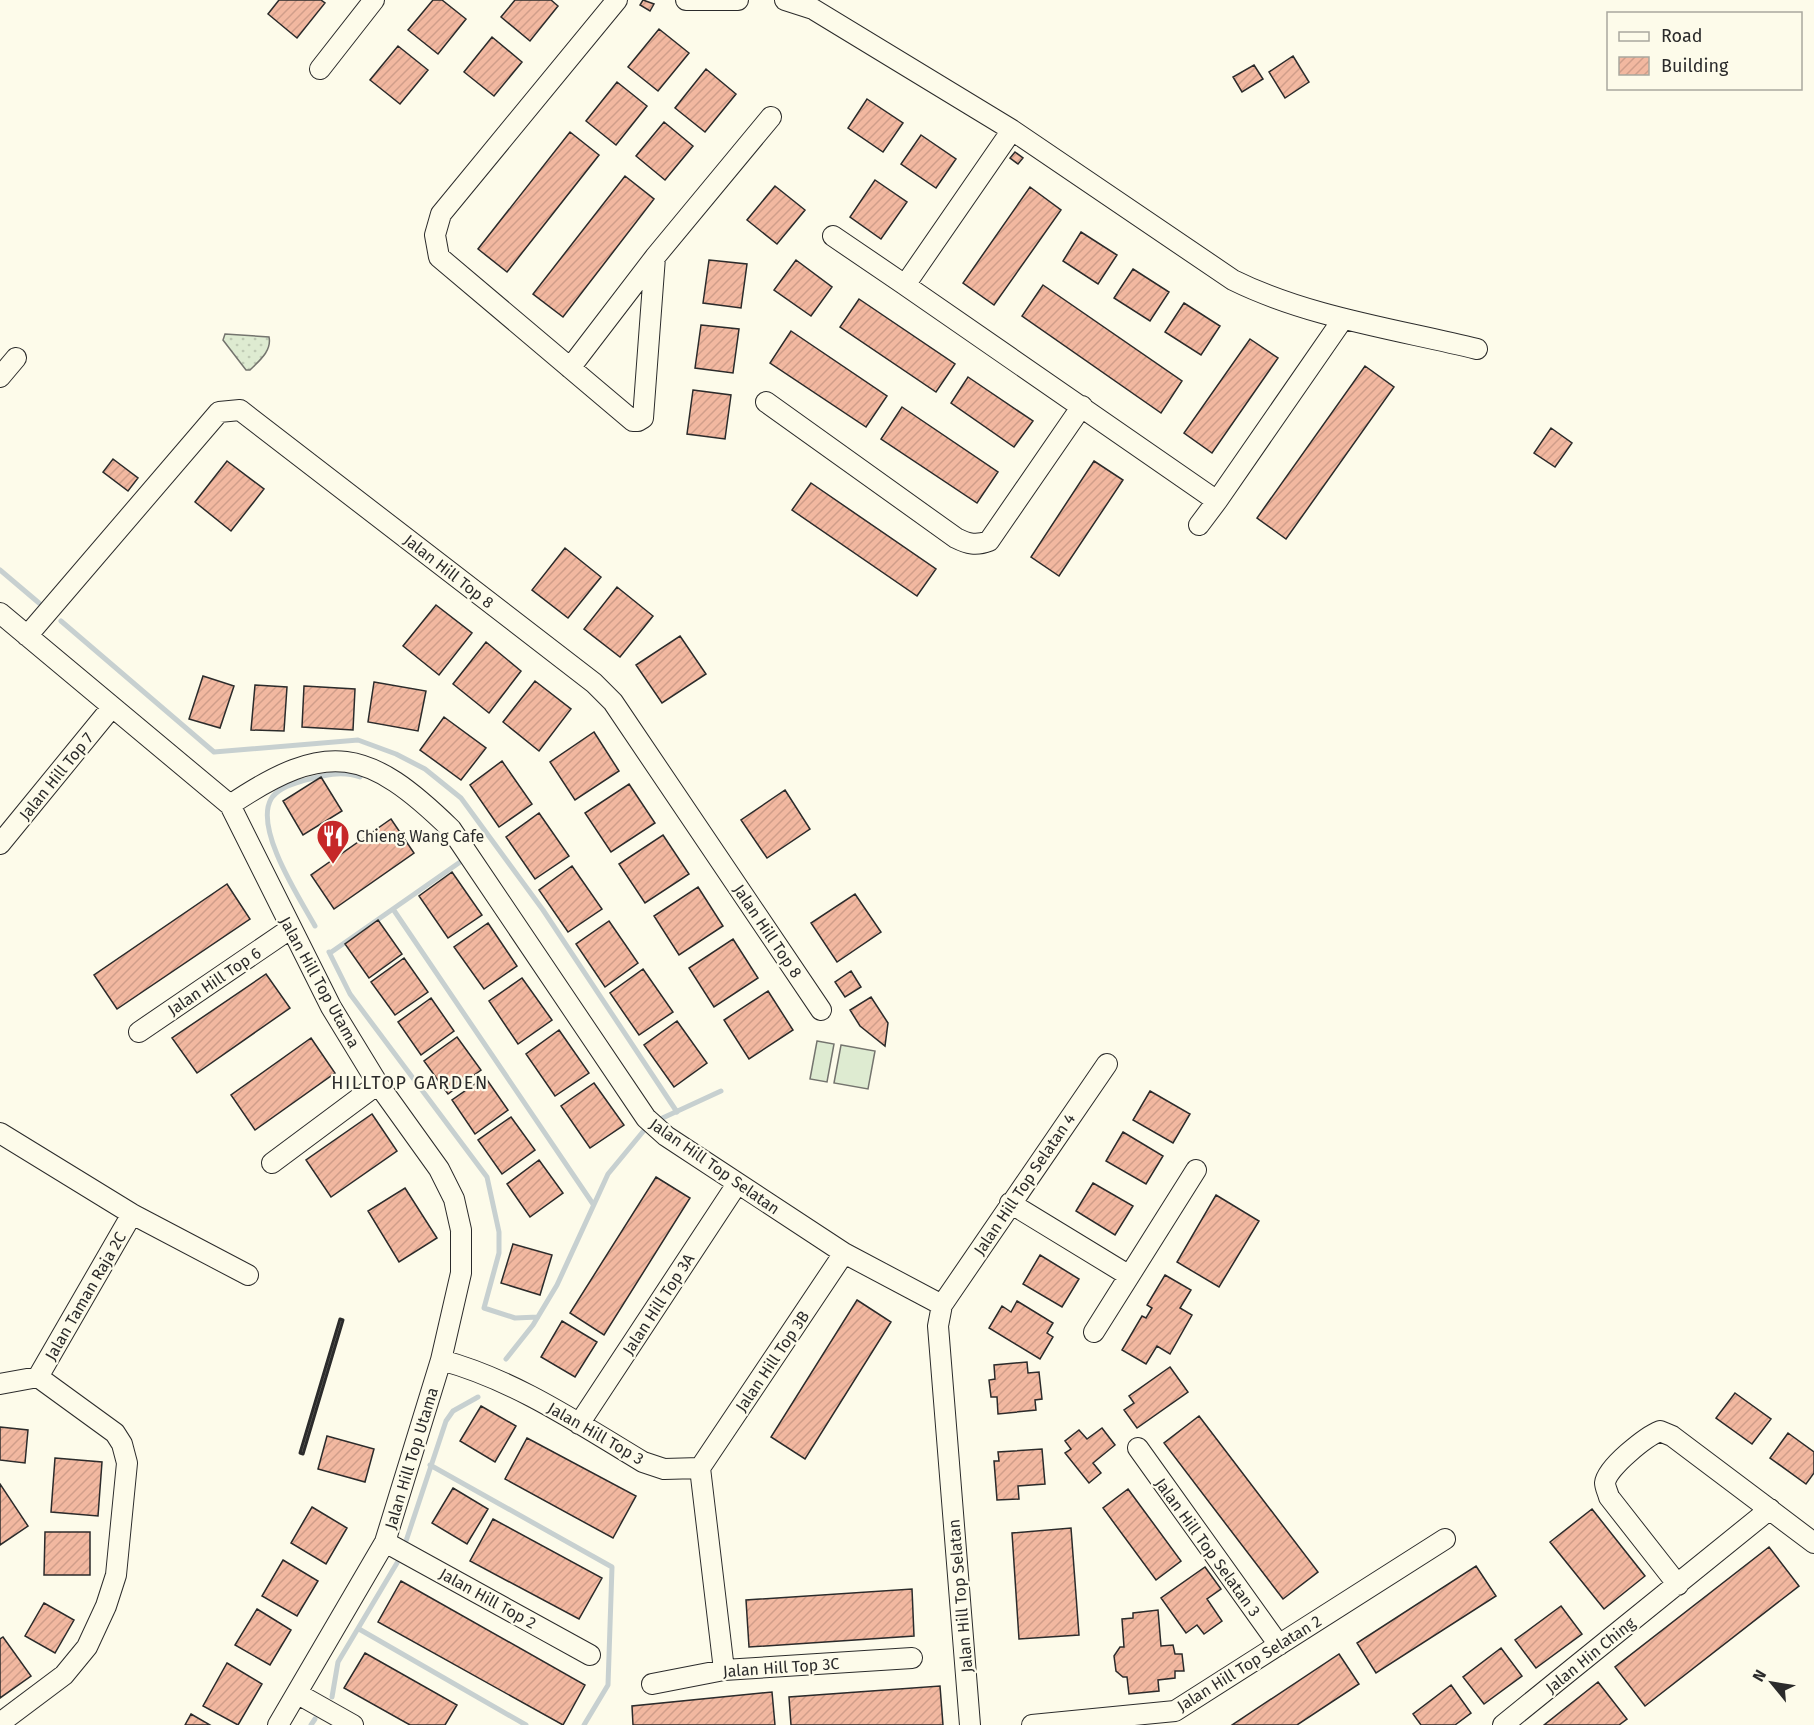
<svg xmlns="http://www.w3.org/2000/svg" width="1814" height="1725" viewBox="0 0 1814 1725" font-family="'Fira Sans',sans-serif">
  <defs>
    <pattern id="green-dots" width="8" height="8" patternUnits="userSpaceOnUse" patternTransform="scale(1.5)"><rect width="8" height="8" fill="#deebd1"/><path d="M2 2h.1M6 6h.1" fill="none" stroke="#bfcab4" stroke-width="1.8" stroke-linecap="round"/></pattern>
    <pattern id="building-hatch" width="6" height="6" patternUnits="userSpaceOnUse" patternTransform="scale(1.5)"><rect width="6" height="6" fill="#f2b8a0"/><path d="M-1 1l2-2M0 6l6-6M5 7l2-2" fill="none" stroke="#d09e8a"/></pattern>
  </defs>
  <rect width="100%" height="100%" fill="#fdfbea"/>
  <path fill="url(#green-dots)" stroke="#74746e" stroke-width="1.5" d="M225 334 269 337C272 351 259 361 250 370H246L223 340Z"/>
  <path fill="#deebd1" stroke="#74746e" stroke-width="1.5" d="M817 1041 834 1044 827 1082 810 1079Z
    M841 1045 875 1051 868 1089 834 1083Z"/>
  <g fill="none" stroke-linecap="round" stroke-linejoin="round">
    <path stroke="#c7d0d0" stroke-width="5" d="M0 570 39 603
      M61 621 214 752 358 740 396 754 425 769 461 798 543 910 677 1112
      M393 909 593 1204
      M315 926C300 899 254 829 271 799 277 789 291 784 302 781 321 776 341 770 360 777
      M329 952 350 994 487 1177 499 1232V1253L484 1308 515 1318 538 1317
      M330 953 463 860 465 863
      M656 1121 721 1091
      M506 1359 533 1325 557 1285 608 1174 646 1128 644 1126
      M430 1465 612 1567 608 1685 584 1725
      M406 1541 446 1421 453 1411 478 1397
      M359 1629 526 1725
      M332 1697 338 1662 397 1563
      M311 1725 315 1719"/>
  </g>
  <path fill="url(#building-hatch)" stroke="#2b2b2b" stroke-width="1.5" d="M279 0H321L325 3 297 38 268 14Z
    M433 0H442L466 19 438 54 408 30Z
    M515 0H551L558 6 530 41 501 17Z
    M643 0 654 4 650 11 640 5Z
    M659 29 689 53 658 91 628 67Z
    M492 37 522 62 494 96 464 72Z
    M398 46 428 70 400 104 370 80Z
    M1293 56 1309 82 1285 98 1269 72Z
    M1254 65 1263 79 1242 92 1233 77Z
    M706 69 736 94 705 132 675 108Z
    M617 82 647 106 616 145 586 121Z
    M867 99 903 123 883 152 848 128Z
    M664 122 693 146 665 180 636 156Z
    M570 132 599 155 507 272 478 249Z
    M921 135 956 159 936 188 901 164Z
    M1015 152 1023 158 1018 164 1010 158Z
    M625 176 654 199 563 317 533 294Z
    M875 180 907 202 881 239 850 217Z
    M775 186 805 210 777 244 747 220Z
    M1030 187 1061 210 994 305 963 283Z
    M1081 232 1117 255 1098 284 1063 261Z
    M709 260 747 264 741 308 703 303Z
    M796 260 832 287 811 316 774 290Z
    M1133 269 1169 292 1150 321 1114 298Z
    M1043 285 1182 381 1161 413 1022 316Z
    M859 299 955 364 936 392 840 327Z
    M1184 303 1220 326 1201 355 1165 332Z
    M701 325 739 329 733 373 695 368Z
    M791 331 887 396 866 427 770 363Z
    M1250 339 1278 358 1212 453 1184 433Z
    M1365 366 1394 387 1286 539 1257 518Z
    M968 377 1033 421 1014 447 951 403Z
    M693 390 731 395 725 439 687 434Z
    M902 407 998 472 977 503 881 439Z
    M1551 428 1572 443 1555 467 1534 453Z
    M113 459 138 478 128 491 103 472Z
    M227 461 264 489 231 531 195 502Z
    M1094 461 1123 480 1059 576 1031 557Z
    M811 483 936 569 917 596 792 510Z
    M565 548 601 577 568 618 532 590Z
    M617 587 653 616 620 657 584 629Z
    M436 605 472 633 439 675 403 646Z
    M680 636 706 674 662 703 636 665Z
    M486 642 521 671 489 713 453 684Z
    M203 676 234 686 220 728 189 719Z
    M535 681 571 709 539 751 503 722Z
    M374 682 426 691 418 731 368 722Z
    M255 685 287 687 284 731 251 730Z
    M304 686 355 689 353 730 302 727Z
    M444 717 486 748 461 780 420 750Z
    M594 732 619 771 575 800 550 762Z
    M502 761 532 804 499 827 470 785Z
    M321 777 342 811 303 835 283 801Z
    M629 784 655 823 611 852 585 813Z
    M785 790 810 829 767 858 741 820Z
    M539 813 569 856 535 879 506 837Z
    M391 819 414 853 334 909 311 875Z
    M663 835 689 874 645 903 619 864Z
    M572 866 602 909 568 932 539 890Z
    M452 872 482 915 448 938 419 896Z
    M227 884 250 919 117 1009 94 975Z
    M698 887 723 926 679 955 654 916Z
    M855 894 881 932 837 962 811 923Z
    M378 920 402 954 369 978 345 944Z
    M609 921 638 963 605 987 576 944Z
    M488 923 517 966 484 989 454 947Z
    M733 939 758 978 714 1007 689 968Z
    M404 958 428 992 395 1015 371 982Z
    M643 969 673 1012 639 1035 610 993Z
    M851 971 861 987 845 997 835 982Z
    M266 974 290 1008 197 1073 172 1038Z
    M522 978 552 1020 518 1044 489 1001Z
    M768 991 793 1030 749 1059 724 1020Z
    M871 997 888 1023 885 1046 860 1026 850 1010Z
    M431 998 454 1031 421 1055 398 1022Z
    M677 1021 707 1063 674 1087 644 1045Z
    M559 1030 589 1073 555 1096 526 1054Z
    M457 1037 481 1070 448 1094 424 1061Z
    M311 1038 335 1073 255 1130 231 1095Z
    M485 1077 508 1110 475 1134 452 1100Z
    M594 1083 624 1125 590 1148 561 1106Z
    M1150 1091 1190 1114 1173 1143 1133 1120Z
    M372 1114 397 1151 331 1197 306 1160Z
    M511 1117 535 1150 502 1174 478 1140Z
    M1123 1132 1163 1156 1146 1184 1106 1161Z
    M539 1160 563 1193 530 1217 507 1184Z
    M656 1177 690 1198 604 1335 570 1313Z
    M1093 1183 1133 1206 1115 1235 1076 1211Z
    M405 1188 437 1238 399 1262 368 1211Z
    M1216 1195 1259 1221 1219 1287 1177 1262Z
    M513 1244 552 1255 540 1295 501 1283Z
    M1040 1255 1079 1279 1062 1307 1023 1284Z
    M1165 1275 1191 1290 1180 1308 1192 1315 1170 1354 1157 1346 1146 1364 1122 1350 1142 1316 1146 1318 1152 1308 1147 1305Z
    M857 1300 891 1322 805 1459 771 1437Z
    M1017 1301 1053 1323 1047 1333 1053 1337 1040 1359 989 1328 1002 1306 1011 1312Z
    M562 1321 597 1342 575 1377 541 1357Z
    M1027 1362 1028 1373 1039 1372 1042 1399 1035 1400 1036 1410 998 1414 997 1397H991L989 1380 995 1379 994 1365Z
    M1170 1367 1188 1392 1137 1428 1124 1410 1134 1403 1129 1396Z
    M1735 1393 1771 1419 1752 1444 1716 1418Z
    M481 1406 516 1426 495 1462 460 1441Z
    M1199 1416 1318 1572 1283 1599 1164 1443Z
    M0 1427 28 1430 25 1463 0 1460Z
    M1102 1428 1115 1445 1093 1463 1101 1473 1089 1483 1065 1453 1071 1449 1065 1441 1079 1430 1087 1439Z
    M1788 1433 1814 1452V1473L1806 1484 1770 1458Z
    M327 1436 374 1449 365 1482 318 1469Z
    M527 1438 636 1496 613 1538 505 1479Z
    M1042 1449 1045 1484 1018 1486 1019 1499 997 1500 994 1461H999L998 1452Z
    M55 1458 102 1462 98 1516 51 1512Z
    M0 1484 28 1526 0 1545Z
    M453 1488 488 1509 467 1544 432 1523Z
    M1128 1489 1181 1561 1156 1580 1103 1508Z
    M312 1507 347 1528 326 1564 291 1543Z
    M1592 1509 1645 1576 1604 1609 1550 1542Z
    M493 1519 602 1578 579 1619 470 1561Z
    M1071 1528 1079 1635 1019 1639 1012 1533Z
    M45 1532H90V1575H44Z
    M1769 1547 1799 1586 1645 1706 1615 1667Z
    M283 1560 318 1581 297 1616 262 1596Z
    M1476 1566 1496 1596 1376 1673 1357 1643Z
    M1205 1567 1221 1589 1207 1599 1222 1621 1204 1634 1197 1625 1186 1633 1161 1598Z
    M401 1581 585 1685 563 1725 378 1622Z
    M912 1589 914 1636 749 1647 746 1600Z
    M44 1603 74 1620 55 1653 25 1636Z
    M1561 1606 1582 1634 1536 1668 1515 1640Z
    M257 1609 291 1630 270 1665 235 1645Z
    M1158 1610 1161 1646 1173 1645 1175 1654H1182L1184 1671H1175V1678L1158 1680 1159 1691 1129 1694 1127 1677H1123L1116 1671 1114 1656 1120 1647H1124L1122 1619 1133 1618V1613Z
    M3 1637 31 1676 0 1698V1639Z
    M1501 1648 1522 1676 1484 1704 1463 1677Z
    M365 1653 457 1705 445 1725H410L344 1688Z
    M1339 1654 1359 1684 1297 1725H1232Z
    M227 1663 262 1684 238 1725 203 1706Z
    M1598 1682 1627 1719 1619 1725H1544Z
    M1451 1685 1471 1713 1455 1725H1421L1413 1714Z
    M940 1686 943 1725H791L789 1697Z
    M772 1692 775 1725H633L632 1706Z
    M191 1714 210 1725H185Z"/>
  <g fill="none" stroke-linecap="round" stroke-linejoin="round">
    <g stroke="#2b2b2b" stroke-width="22">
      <path id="minor" d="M617 0 441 214 435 235 439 257 633 421H638L643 418 655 257 771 117
        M686 0H738
        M785 0 813 9 1012 130 1233 280C1308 317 1395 329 1477 349
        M320 69 374 0
        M1012 130 905 285 1217 501 1343 319
        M833 236 905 285
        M570 368 655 257
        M0 377 16 358
        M766 402 956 538C968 544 976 546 989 541L1082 406
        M1199 525 1217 501
        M0 613 230 805 331 1007 378 1084 439 1169 454 1199 461 1230V1273L441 1360 385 1542 278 1725
        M27 636 219 412 240 410 594 683 613 702 821 1010
        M230 805C328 739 368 748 451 829L646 1118 666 1136 844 1253 942 1305 938 1326 970 1725
        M0 844 112 707
        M139 1032 290 929
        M0 1133 132 1214 248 1275
        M272 1163 378 1084
        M1010 1203 1128 1275
        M942 1305 1107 1064
        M1094 1332 1196 1170
        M441 1360C515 1380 578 1423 643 1462L664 1469 700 1468 724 1670
        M38 1377 132 1214
        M0 1384 38 1377 115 1433 122 1444 127 1463 116 1575 106 1606 87 1647 64 1675 0 1723
        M579 1424 737 1184
        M1138 1448 1279 1645
        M700 1468 844 1253
        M385 1542 590 1655
        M1678 1585 1609 1497C1608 1493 1605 1487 1605 1483 1607 1467 1647 1436 1660 1431L1672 1436 1814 1543
        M652 1684 724 1670 912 1658
        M298 1694 353 1725
        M1032 1725 1175 1711 1445 1539
        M1503 1725 1770 1509"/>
    </g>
    <use href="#minor" stroke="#fdfbea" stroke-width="20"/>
    <path stroke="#2b2b2b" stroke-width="3" d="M340 1319 343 1320 303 1454 300 1453Z"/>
  </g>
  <defs>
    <g id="restaurant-pin" transform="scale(1.725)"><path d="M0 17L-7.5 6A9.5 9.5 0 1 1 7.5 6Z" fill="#c62828" stroke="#fdfbea"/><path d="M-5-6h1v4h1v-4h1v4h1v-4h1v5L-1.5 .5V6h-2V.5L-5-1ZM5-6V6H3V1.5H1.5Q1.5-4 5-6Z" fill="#fff"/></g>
  </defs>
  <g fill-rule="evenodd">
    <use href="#restaurant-pin" x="333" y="836"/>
  </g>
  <g text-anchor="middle" stroke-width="4.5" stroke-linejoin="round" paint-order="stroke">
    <g font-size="16" fill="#2b2b2b" stroke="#fdfbea">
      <text transform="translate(449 571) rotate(38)" y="6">Jalan Hill Top 8</text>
      <text transform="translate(56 776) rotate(-51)" y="6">Jalan Hill Top 7</text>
      <text transform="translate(768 931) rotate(56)" y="6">Jalan Hill Top 8</text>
      <text transform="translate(214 981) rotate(-34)" y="6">Jalan Hill Top 6</text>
      <text transform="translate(320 982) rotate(61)" y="6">Jalan Hill Top Utama</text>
      <text transform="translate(715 1166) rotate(35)" y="6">Jalan Hill Top Selatan</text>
      <text transform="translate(1024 1184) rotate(-56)" y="6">Jalan Hill Top Selatan 4</text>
      <text transform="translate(85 1296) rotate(-60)" y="6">Jalan Taman Raja 2C</text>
      <text transform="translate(658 1304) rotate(-57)" y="6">Jalan Hill Top 3A</text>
      <text transform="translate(772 1361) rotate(-56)" y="6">Jalan Hill Top 3B</text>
      <text transform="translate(596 1433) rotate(30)" y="6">Jalan Hill Top 3</text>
      <text transform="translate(411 1458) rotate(-73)" y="6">Jalan Hill Top Utama</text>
      <text transform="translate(1208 1547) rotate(54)" y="6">Jalan Hill Top Selatan 3</text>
      <text transform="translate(960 1596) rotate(-95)" y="6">Jalan Hill Top Selatan</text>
      <text transform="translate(488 1598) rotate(29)" y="6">Jalan Hill Top 2</text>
      <text transform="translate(1590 1655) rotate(-39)" y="6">Jalan Hin Ching</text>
      <text transform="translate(1249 1663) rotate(-32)" y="6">Jalan Hill Top Selatan 2</text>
      <text transform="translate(781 1667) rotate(-4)" y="6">Jalan Hill Top 3C</text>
    </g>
    <g font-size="16" fill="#2b2b2b" stroke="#fdfbea" text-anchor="start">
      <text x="356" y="842">Chieng Wang Cafe</text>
    </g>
    <g font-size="18" letter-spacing="1.5" fill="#2b2b2b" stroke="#fdfbea">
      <text x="410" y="1089">HILLTOP GARDEN</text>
    </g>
  </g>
  <rect x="1607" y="12" width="195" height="78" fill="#fdfbea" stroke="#a9a89e" stroke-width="1.5"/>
  <rect x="1619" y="32" width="30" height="9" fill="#fdfbea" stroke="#a9a89e" stroke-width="1.5"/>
  <text x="1661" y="42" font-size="18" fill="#2b2b2b">Road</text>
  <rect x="1619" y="57" width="30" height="18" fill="url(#building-hatch)" stroke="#a9a89e" stroke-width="1.5"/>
  <text x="1661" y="72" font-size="18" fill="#2b2b2b">Building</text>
  <g transform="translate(1772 1683) rotate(300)" stroke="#fdfbea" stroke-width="4.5" paint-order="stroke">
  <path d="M0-4.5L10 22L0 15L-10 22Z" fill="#2b2b2b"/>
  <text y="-9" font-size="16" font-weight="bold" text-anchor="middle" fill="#2b2b2b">N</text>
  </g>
</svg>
